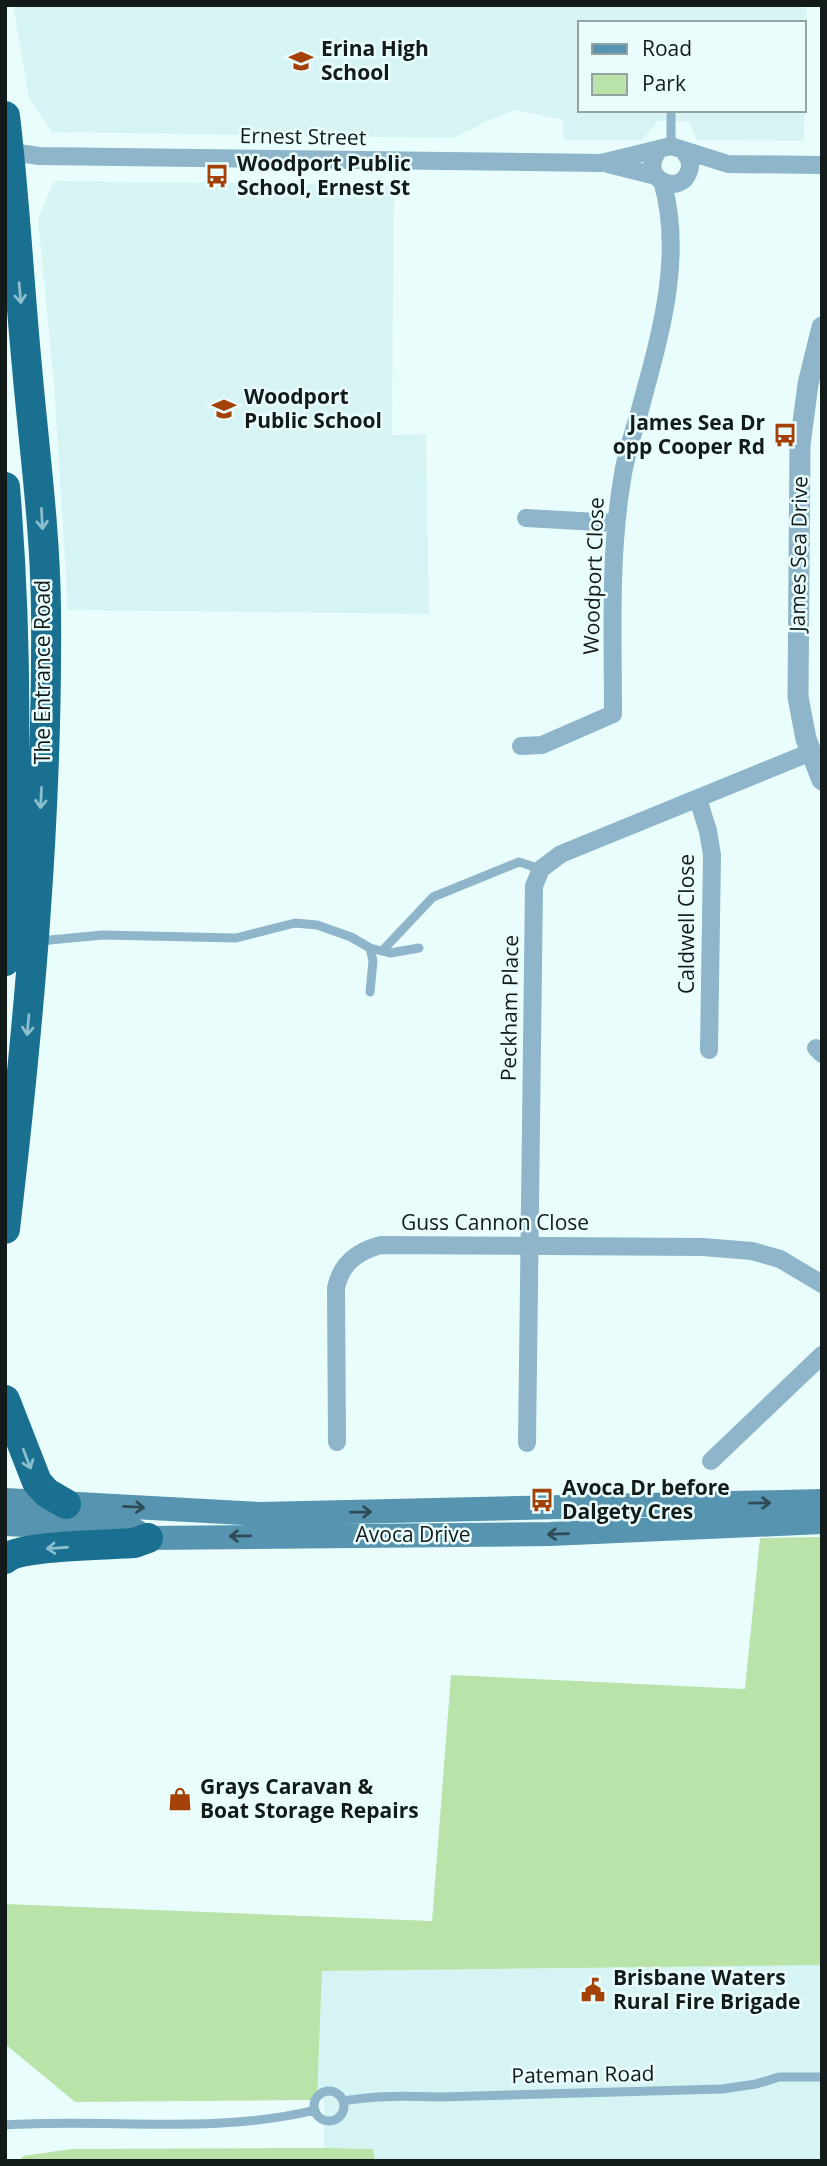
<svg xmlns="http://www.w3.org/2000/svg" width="827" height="2166" viewBox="0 0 827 2166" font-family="'Open Sans',sans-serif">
  <rect width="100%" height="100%" fill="#eafdfd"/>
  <path fill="#d7f4f5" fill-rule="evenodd" d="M13 5H807L804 141 697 140 689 122 658 121 642 140H564L563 120 516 110 489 120 454 138 52 132 29 99ZM580 23H804V110H580Z
    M54 181 394 185 392 435 426 434 429 614 68 610 54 383 38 219Z
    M822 1965V2161H375L372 2149 324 2148V2100H317L322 1971Z"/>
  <path fill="#bae3a9" d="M822 1537V1965L322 1971 317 2100 75 2102 5 2044V1904L432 1921 451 1675 745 1689 760 1538Z
    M324 2148 373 2149 375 2161H20L23 2156 71 2149Z"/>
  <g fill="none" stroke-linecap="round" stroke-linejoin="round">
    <path stroke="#8eb5c9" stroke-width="9" d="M671 110V146
      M39 941 103 935 236 938 295 923 317 925 351 937 370 948 390 953 419 948
      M382 951 433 897 519 862 541 869
      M370 992 373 961 370 948
      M314 2106a15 15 0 1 1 30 0a15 15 0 1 1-30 0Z
      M343 2101C376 2095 408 2096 441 2097L722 2089 756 2084 779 2077H822
      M5 2125C108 2118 214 2135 315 2110"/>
    <path stroke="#8eb5c9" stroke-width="18" d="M659 150C636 177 680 199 689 171 692 162 688 156 682 150
      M5 151 39 156 601 163 671 146 728 164 822 165
      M608 164 656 176
      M526 518 615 523
      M521 746 542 745 613 714C613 634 609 553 623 474 626 455 632 436 638 417 658 342 685 259 662 181
      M698 799 708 831 712 855 709 1050
      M816 1048 822 1054
      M337 1442 336 1288C341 1263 358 1251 381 1245L703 1247 752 1251 780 1259 822 1284
      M527 1443 534 886 541 869 561 854 811 752
      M711 1461 822 1355"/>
    <path stroke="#8eb5c9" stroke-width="21" d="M822 327 808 384 800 445 798 697 806 739 822 780"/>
    <path stroke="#5794b0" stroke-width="24" d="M5 1500 260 1514 822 1501
      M5 1524 134 1530 148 1538 550 1534 822 1522"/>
    <path stroke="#197091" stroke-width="30" d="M5 116C15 199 19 284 27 367 34 448 45 527 46 608 48 815 29 1023 5 1229
      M5 487C18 645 17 803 5 961
      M5 1400 37 1482 47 1493 66 1504
      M5 1559C20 1545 110 1545 134 1543L148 1538"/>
  </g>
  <defs><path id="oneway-shaft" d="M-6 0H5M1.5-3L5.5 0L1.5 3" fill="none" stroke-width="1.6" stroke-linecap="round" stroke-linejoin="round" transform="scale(1.75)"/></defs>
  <g stroke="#8cbecc">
    <use href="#oneway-shaft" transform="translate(20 293) rotate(85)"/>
    <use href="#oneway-shaft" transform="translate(42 519) rotate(87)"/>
    <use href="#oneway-shaft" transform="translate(41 798) rotate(93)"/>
    <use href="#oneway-shaft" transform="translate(28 1025) rotate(95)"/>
    <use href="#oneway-shaft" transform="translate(27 1459) rotate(69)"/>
    <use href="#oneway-shaft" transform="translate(57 1548) rotate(176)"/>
  </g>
  <g stroke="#2e4b56">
    <use href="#oneway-shaft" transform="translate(760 1503) rotate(-1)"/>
    <use href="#oneway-shaft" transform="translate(134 1507) rotate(3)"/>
    <use href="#oneway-shaft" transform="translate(361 1512) rotate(-1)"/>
    <use href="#oneway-shaft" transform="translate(558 1534) rotate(178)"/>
    <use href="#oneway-shaft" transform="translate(240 1536) rotate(179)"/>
  </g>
  <defs>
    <g id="school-bare" transform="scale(1.89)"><path d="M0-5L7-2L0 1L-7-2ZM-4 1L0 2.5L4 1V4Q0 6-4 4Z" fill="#a44106" stroke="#eafdfd" stroke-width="2.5" paint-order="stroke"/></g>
    <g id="bus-bare" transform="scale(1.89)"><path d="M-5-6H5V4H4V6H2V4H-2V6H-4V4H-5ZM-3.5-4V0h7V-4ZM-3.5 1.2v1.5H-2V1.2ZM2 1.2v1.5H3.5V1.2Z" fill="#a44106" stroke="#eafdfd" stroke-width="2.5" paint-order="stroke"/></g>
    <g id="shop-bare" transform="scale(1.89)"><path d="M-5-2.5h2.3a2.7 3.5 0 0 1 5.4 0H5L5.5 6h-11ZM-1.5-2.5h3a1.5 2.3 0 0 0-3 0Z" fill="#a44106" stroke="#eafdfd" stroke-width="2.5" paint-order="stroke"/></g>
    <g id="civic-bare" transform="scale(1.89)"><path d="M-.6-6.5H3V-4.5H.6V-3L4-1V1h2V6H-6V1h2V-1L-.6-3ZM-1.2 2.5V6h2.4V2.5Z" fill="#a44106" stroke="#eafdfd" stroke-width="2.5" paint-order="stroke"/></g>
  </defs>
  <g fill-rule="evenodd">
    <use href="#school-bare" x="301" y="61"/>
    <use href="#bus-bare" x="217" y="176"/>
    <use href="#school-bare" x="224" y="409"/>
    <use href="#bus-bare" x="785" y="435"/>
    <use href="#bus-bare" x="542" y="1500"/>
    <use href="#shop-bare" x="180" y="1799"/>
    <use href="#civic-bare" x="593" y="1990"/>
  </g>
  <g text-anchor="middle" stroke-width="5" stroke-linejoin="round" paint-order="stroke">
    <g font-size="21" font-weight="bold" fill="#131a1a" stroke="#eafdfd" text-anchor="start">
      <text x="321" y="56">Erina High<tspan x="321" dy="24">School</tspan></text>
      <text x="237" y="171">Woodport Public<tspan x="237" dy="24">School, Ernest St</tspan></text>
      <text x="244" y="404">Woodport<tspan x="244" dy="24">Public School</tspan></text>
      <text x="765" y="430" text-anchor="end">James Sea Dr<tspan x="765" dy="24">opp Cooper Rd</tspan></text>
      <text x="562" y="1495">Avoca Dr before<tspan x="562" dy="24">Dalgety Cres</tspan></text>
      <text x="200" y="1794">Grays Caravan &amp;<tspan x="200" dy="24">Boat Storage Repairs</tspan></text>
      <text x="613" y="1985">Brisbane Waters<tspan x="613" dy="24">Rural Fire Brigade</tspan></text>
    </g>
    <g font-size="21" fill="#131a1a" stroke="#eafdfd">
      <text transform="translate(303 137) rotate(1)" y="7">Ernest Street</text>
      <text transform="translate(799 554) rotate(-89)" y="7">James Sea Drive</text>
      <text transform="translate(594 576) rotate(-88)" y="7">Woodport Close</text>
      <text transform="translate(43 672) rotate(-90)" y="7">The Entrance Road</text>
      <text transform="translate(687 924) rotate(-90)" y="7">Caldwell Close</text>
      <text transform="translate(510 1008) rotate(-89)" y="7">Peckham Place</text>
      <text x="495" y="1230">Guss Cannon Close</text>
      <text x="413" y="1542">Avoca Drive</text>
      <text transform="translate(583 2075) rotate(-1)" y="7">Pateman Road</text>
    </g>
  </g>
  <rect width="827" height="2166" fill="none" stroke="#131a1a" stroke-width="14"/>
  <rect x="578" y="21" width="228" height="91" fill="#eafdfd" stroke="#94a2a2" stroke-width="2"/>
  <rect x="592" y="44" width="35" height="10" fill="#5794b0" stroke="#94a2a2" stroke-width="2"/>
  <text x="642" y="56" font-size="21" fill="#131a1a">Road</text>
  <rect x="592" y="74" width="35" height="21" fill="#bae3a9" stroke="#94a2a2" stroke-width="2"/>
  <text x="642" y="91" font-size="21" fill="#131a1a">Park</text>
</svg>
